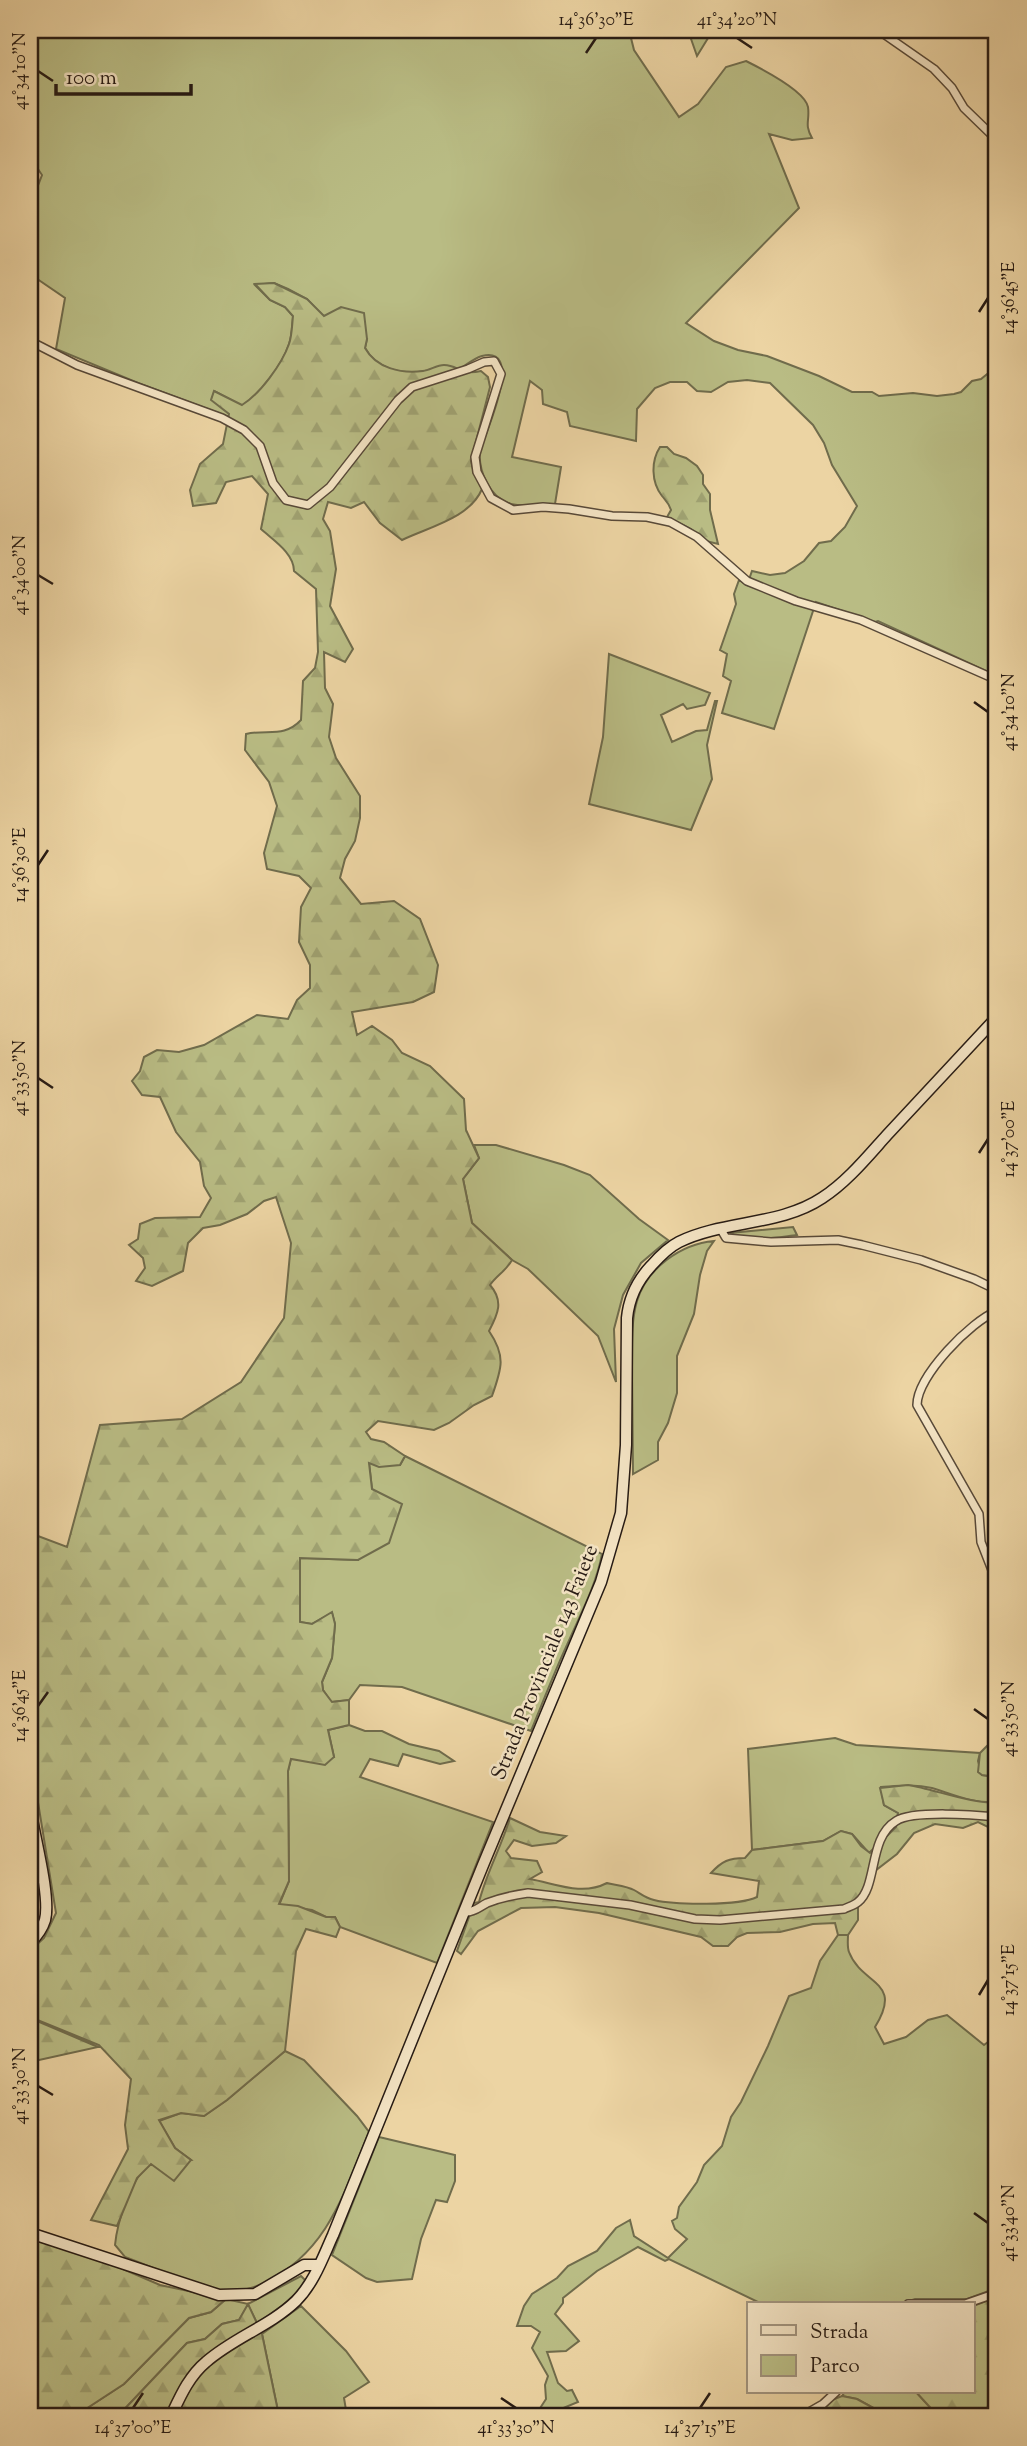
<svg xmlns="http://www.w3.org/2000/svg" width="1027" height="2446" viewBox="0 0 1027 2446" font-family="'Sorts Mill Goudy',serif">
  <defs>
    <pattern id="forest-firs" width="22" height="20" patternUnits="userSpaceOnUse" patternTransform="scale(1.75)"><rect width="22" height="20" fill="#b9bc84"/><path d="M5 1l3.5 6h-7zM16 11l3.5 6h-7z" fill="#9fa171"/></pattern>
  </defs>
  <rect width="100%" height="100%" fill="#ecd4a3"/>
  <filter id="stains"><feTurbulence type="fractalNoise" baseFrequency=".00286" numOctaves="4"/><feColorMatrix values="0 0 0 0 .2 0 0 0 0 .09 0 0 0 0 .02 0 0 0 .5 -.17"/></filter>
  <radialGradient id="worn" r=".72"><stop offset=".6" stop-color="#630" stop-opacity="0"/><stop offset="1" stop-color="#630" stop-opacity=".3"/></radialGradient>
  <path fill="#b9bc84" stroke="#706c4c" stroke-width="2" d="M30 30H629L634 50 679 117 698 104 726 67 746 61C760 68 805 91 808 107 810 121 804 124 812 138L792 140 769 134 799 208 686 323 714 341 738 350 767 356 819 376 852 392H872L879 396 913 393 937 396 954 394 961 392 972 381 981 379 997 366V676L878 621 875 622 816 602 774 729 722 713 731 681 723 676 727 654 720 650 736 604 734 594 739 580 747 585 752 571 770 575 785 573 804 561 819 543 831 541 845 527 857 506 832 465 824 443 813 425 770 383 747 380 728 382 711 392 697 391 687 382H670L655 388 637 409 636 441 570 426 567 412 543 404 542 390 530 381 512 457 561 467 555 504C541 504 524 507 511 504 489 498 478 470 480 450 485 435 526 345 482 356 474 358 465 366 458 370 444 364 439 368 425 371 402 375 376 369 365 348L367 339 324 317 307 299 288 289 274 283 255 285 270 300 285 307 293 316C292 325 292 336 289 344 282 365 260 394 242 406L214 391 229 414V417L138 383 56 349 65 298 30 274V197L37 188 42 175 30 157Z
    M691 30H713L697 56 690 36Z
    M609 654 710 693 705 705 687 709 683 704 661 715 672 742 696 731 707 730 715 701H717L707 745 712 779 691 830 589 804 603 737Z
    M474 1145H496L564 1165 590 1175 639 1219 668 1240 641 1263 623 1295 614 1329 616 1382 598 1336 528 1269 512 1260 472 1223 463 1179 479 1158Z
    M793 1227 797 1235C778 1237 748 1243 730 1233Z
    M714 1241 707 1251 700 1275 694 1314 677 1356V1393L668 1423 658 1442V1460L633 1474C633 1438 632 1402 632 1366 632 1344 631 1322 637 1301 647 1268 681 1244 714 1241Z
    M405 1456 602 1554C596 1586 580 1615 567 1645 554 1673 543 1702 531 1731L402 1687 360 1685 349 1700 331 1702 323 1690 322 1682 332 1658 335 1624 332 1613 312 1624 300 1622V1558L358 1560 372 1489 369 1462 400 1465Z
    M349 1725 365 1731H382L409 1744 439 1751 454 1761 440 1764 403 1754 398 1766 370 1759 360 1777 493 1822 437 1963 340 1927 335 1917H326L312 1910 279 1905 289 1881 288 1771 291 1758 334 1757 328 1730Z
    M835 1738 856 1745 980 1753 978 1761 982 1775 997 1777V1802C976 1805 952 1794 932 1788 914 1784 898 1786 881 1787L884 1805 898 1813 896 1827 869 1853 852 1834 841 1831 823 1841 752 1850 748 1749Z
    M838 1935H848C848 1940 847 1947 849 1952 862 1986 904 1980 875 2027L884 2044 906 2037 928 2020 947 2015 984 2045 997 2035V2288L967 2299H915L901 2304H762L669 2259 665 2261 638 2247 597 2271 563 2298V2303L555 2314 579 2341 566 2351 547 2352 558 2383 567 2391 572 2390 578 2402 544 2416H535L546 2399 545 2385 548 2376 532 2348 540 2332 531 2326H517L524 2306 532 2294 557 2278 568 2266 597 2251 616 2228 630 2220 634 2236 668 2258 687 2239 675 2229 672 2221 677 2218 679 2207 697 2182 704 2165 722 2146 731 2117 741 2102 768 2046 789 1996 811 1988 820 1961Z
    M285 2051 304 2060 357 2116 369 2132C344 2193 328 2252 264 2283 251 2289 232 2294 217 2290 186 2283 155 2268 125 2257L115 2245C117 2224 131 2175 151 2164 161 2159 180 2161 191 2160L175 2148 159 2121 181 2113 204 2116 227 2100Z
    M379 2137 455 2155V2181L447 2202 436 2200 421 2239 412 2279 377 2282 366 2278 332 2255Z
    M301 2276 305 2280C294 2300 275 2311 257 2323L248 2305 239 2320 222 2324 205 2339 187 2343 118 2416H75L124 2384 189 2318 211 2312 226 2299 248 2304Z
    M301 2306 346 2351 369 2382 344 2398 347 2416H279L262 2334Z
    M845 2392H916L938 2416H878L877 2410 857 2399 842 2396Z"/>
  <path fill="url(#forest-firs)" stroke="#706c4c" stroke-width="2" d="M274 283 307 299 324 316 341 307 364 313 367 339 365 348C376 368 401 374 423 371 430 370 437 365 444 365 459 365 459 376 481 371L488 377 490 387 471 461 474 473 482 489C470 518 429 527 402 540L380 523 364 502 351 508 328 502 323 519 330 531 336 569 330 606 353 649 345 662 324 652 325 688 333 704 329 737 336 758 360 796V818L355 841 345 859 340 878 361 904 394 901 420 919 438 965 434 992 413 1002 352 1012 357 1035 372 1026 392 1040 402 1053 430 1066 464 1099 466 1130 479 1158 463 1179 472 1223 512 1260C506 1271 497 1275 490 1285 504 1301 498 1314 489 1331 506 1356 502 1368 492 1396L474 1405 449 1423 434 1430 378 1421 366 1432 371 1439 384 1442 405 1456 400 1465 379 1467 369 1463 372 1489 402 1504 389 1543 358 1560 300 1558V1622L312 1624 332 1612 335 1624 332 1658 322 1682 323 1690 332 1702 349 1700V1725L328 1730 334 1757 325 1765 291 1759 288 1771 289 1881 279 1904 298 1906 326 1917H335L340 1927 336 1937 306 1929 296 1951 285 2051 227 2100 204 2116 181 2113 159 2120 175 2148 191 2160 174 2181 151 2164 137 2178 117 2226 91 2220 128 2149 125 2125 131 2079 99 2045 30 2017V1951L44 1938 56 1913 30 1753V1533L67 1547 100 1425 182 1419 241 1382 284 1318 291 1243 276 1197 264 1201 247 1214 220 1225 203 1228 188 1243 183 1271 152 1286 136 1281 145 1268 143 1258 129 1245 138 1239 140 1224 155 1218 200 1217 211 1198 204 1186 200 1162 176 1132 160 1097 142 1095 132 1081 140 1071 144 1057 157 1050 179 1052 204 1045 257 1015 288 1019 297 1000 310 988V965L299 942 301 907 311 888 299 876 267 869 264 853 277 806 269 782 245 750 246 734C268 729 284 738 301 720L303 681 315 668 318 652 316 589 294 571C294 553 273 540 261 529L268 494 252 476 226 482 216 503 193 506 190 490 200 464 223 444 229 414 211 400 214 391 242 405C260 394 282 364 289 344 292 336 292 325 293 316L285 307 270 300 255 284Z
    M660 447H667L674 454 686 458 697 466 703 475V484L710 494V510L718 544 706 541 691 529 667 517 671 510C669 503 666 501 662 496 651 482 651 461 660 447Z
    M987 1746 997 1749V1777L982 1775 978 1772 980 1753Z
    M908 1785C934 1789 974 1805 997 1802V1826L990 1828 978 1822 963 1828 935 1824 914 1833 897 1854 875 1871 858 1906V1920L848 1935H838L835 1923 813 1924 780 1932 747 1933 737 1937 728 1946H713L701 1937 599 1913 555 1907 521 1908 478 1931 461 1954 457 1951 474 1903 479 1902C487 1871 501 1848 510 1818L540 1832 566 1836 556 1843 532 1846 514 1840 506 1851 511 1858 537 1861 542 1872 530 1879C557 1884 582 1896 607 1883 615 1885 627 1886 634 1890 641 1894 645 1898 654 1900 675 1905 739 1906 757 1897L759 1881 711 1873C722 1861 729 1858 745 1858L752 1850 823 1841 841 1831 852 1834 861 1846 870 1853 896 1827 898 1813 884 1805 880 1788Z
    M30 2018 98 2047 30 2062Z
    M30 2229 160 2285 226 2299 211 2312 189 2318 124 2384 75 2416H30Z
    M997 2297V2416H938L916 2392H973V2306Z
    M248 2304 262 2334 279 2416H118L187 2343 205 2339 222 2324 239 2320Z
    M842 2396 857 2399 877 2410 878 2416H813L832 2400Z"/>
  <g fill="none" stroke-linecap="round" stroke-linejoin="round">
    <g stroke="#584938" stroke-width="10">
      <path id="street" d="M878 30 934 69 952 88 964 108 997 140
        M30 341 77 365 222 418 244 430 260 446 273 483 286 500 308 505 330 487 398 400 412 387 468 369 484 362 494 361 501 374 475 457 477 472 491 498 513 510 543 507 569 509 612 516 647 517 670 522 697 537 747 581 796 601 861 620 997 680
        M720 1228 726 1238 771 1242 838 1240 862 1245 921 1260 974 1279 997 1290
        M997 1311C971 1321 917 1376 917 1405L979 1514 981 1542 997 1583
        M466 1912C475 1912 479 1907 487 1903 500 1898 514 1895 528 1893L630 1905 695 1919 720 1920 844 1909C848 1907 855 1905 858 1902 878 1886 868 1838 896 1821 913 1810 976 1815 997 1817
        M908 2304H965L997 2293
        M802 2416 823 2404 836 2392"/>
    </g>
    <g stroke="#271b14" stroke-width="13">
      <path id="secondary" d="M30 1808C34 1835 51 1897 45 1920 42 1930 37 1936 30 1943
        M30 2233 219 2295 255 2294 304 2265H319
        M171 2416C180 2397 189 2376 206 2362 233 2338 270 2326 296 2301 314 2283 323 2257 333 2235L483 1865 601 1582 621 1513 626 1445 627 1318C629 1298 637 1281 651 1266 659 1257 669 1247 679 1242 724 1220 780 1226 822 1198 847 1182 868 1156 887 1135 924 1095 961 1056 997 1017"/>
    </g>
    <use href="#street" stroke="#f3e3c3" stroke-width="7"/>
    <use href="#secondary" stroke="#f3e3c3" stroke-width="10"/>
  </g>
  <path fill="none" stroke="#271b14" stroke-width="2.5" d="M737 38 752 48M586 53 596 38M38 71 53 81M979 312 988 298M38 575 53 584M974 702 988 712M38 865 48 850M38 1078 53 1088M979 1153 988 1139M38 1706 48 1692M974 1709 988 1719M979 1995 988 1980M38 2086 53 2095M974 2213 988 2223M501 2398 516 2408M133 2408 143 2393M700 2408 710 2393"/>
  <g text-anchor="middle" stroke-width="5" stroke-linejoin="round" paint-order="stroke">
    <g font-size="21" fill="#271b14" stroke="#f3e3c3">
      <text transform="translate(544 1662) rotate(-68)" y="7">Strada Provinciale 143 Faiete</text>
    </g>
  </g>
  <rect width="1027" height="2446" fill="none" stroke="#ecd4a3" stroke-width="77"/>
  <rect x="747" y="2302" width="228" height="91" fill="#f3e3c3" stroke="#a1937d" stroke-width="2"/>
  <rect x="761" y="2325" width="35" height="10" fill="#f3e3c3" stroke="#a1937d" stroke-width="2"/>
  <text x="810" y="2338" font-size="21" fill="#271b14">Strada</text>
  <rect x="761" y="2355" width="35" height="21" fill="#b9bc84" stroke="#a1937d" stroke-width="2"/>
  <text x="810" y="2372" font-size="21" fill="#271b14">Parco</text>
  <path d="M56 84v10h135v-10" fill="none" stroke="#271b14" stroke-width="3.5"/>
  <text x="66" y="84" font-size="21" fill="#271b14" stroke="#f3e3c3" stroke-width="5" paint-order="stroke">100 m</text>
  <rect x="38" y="38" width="950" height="2370" fill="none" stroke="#271b14" stroke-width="2.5"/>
  <g font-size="18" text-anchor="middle" fill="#271b14">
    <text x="596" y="25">14°36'30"E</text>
    <text x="737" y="25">41°34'20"N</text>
    <text transform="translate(19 71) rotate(-90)" y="6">41°34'10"N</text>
    <text transform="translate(1008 298) rotate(-90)" y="6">14°36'45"E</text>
    <text transform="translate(19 575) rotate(-90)" y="6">41°34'00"N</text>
    <text transform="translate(1008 712) rotate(-90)" y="6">41°34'10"N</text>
    <text transform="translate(19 865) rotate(-90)" y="6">14°36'30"E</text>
    <text transform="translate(19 1078) rotate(-90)" y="6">41°33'50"N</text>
    <text transform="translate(1008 1139) rotate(-90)" y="6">14°37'00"E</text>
    <text transform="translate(19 1706) rotate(-90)" y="6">14°36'45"E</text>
    <text transform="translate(1008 1719) rotate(-90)" y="6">41°33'50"N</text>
    <text transform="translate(1008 1980) rotate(-90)" y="6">14°37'15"E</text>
    <text transform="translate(19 2086) rotate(-90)" y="6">41°33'30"N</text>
    <text transform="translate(1008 2223) rotate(-90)" y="6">41°33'40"N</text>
    <text x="133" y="2433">14°37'00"E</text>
    <text x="516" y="2433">41°33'30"N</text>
    <text x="700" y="2433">14°37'15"E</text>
  </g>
  <rect width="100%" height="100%" filter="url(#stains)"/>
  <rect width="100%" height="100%" fill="url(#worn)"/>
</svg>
